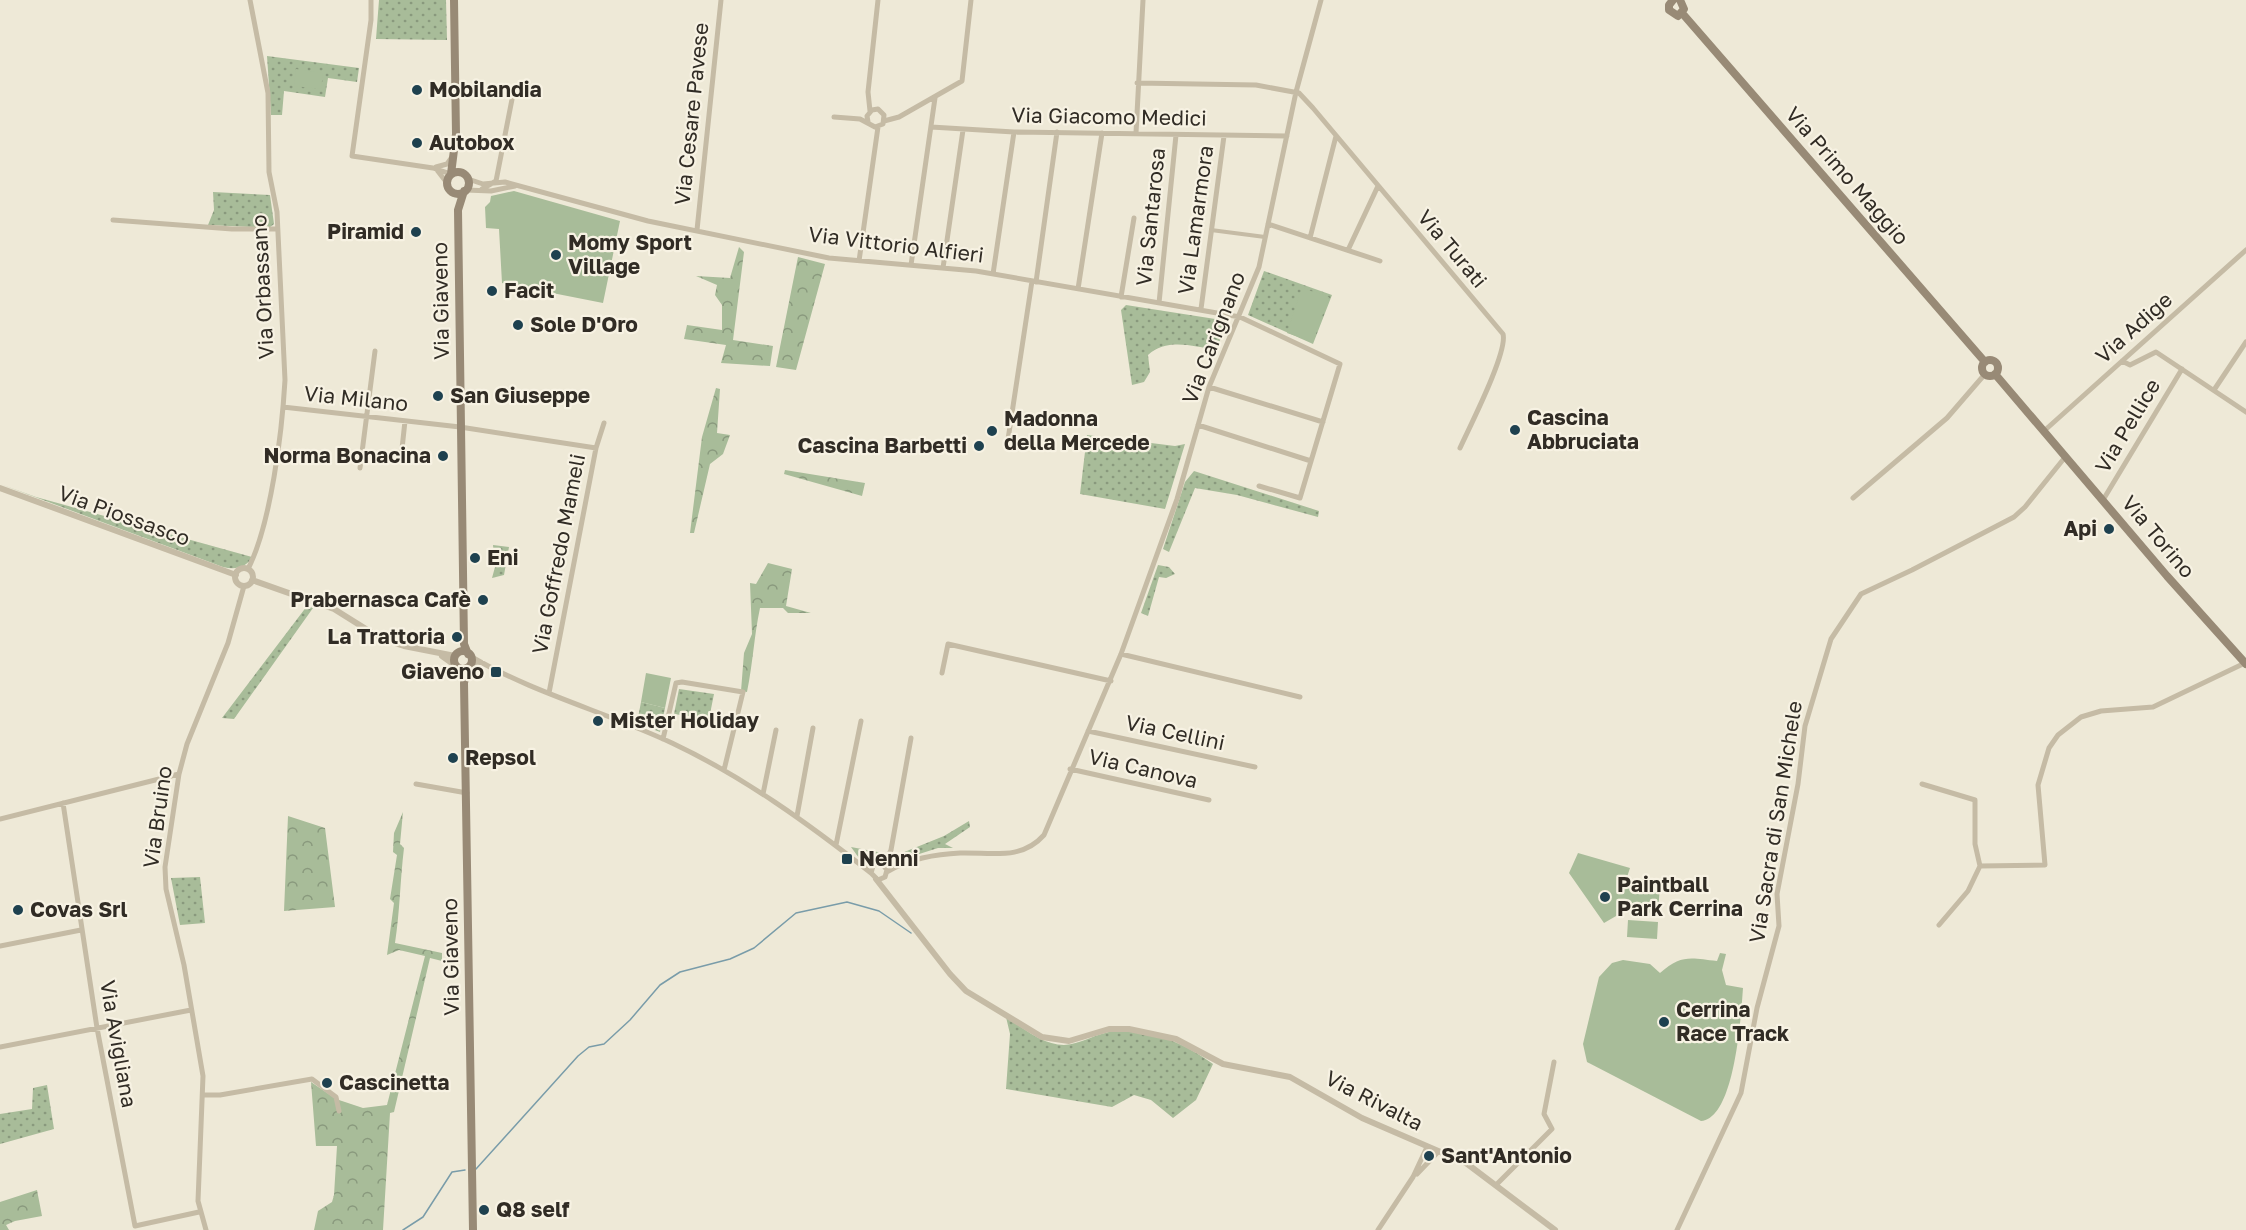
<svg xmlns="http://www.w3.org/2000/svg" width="2246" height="1230" viewBox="0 0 2246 1230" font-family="'Golos Text',sans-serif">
  <defs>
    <pattern id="grass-dots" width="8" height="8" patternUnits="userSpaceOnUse" patternTransform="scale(1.5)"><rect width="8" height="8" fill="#a8bc99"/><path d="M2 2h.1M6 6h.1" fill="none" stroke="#89997d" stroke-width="1.8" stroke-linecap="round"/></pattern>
    <pattern id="forest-crowns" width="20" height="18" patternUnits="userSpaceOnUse" patternTransform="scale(1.5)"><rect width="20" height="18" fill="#a8bc99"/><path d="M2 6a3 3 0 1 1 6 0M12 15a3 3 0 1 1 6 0" fill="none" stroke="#89997d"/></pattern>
  </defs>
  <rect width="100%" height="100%" fill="#eee9d7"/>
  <path fill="url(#grass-dots)" d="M379 0H446L447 40 376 39Z
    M267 56 359 68 357 82 328 78 325 97 284 91 282 115H271Z
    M213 192 270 195 274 224 269 228 208 225 214 210Z
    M1264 271 1332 295 1313 344 1248 315Z
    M1126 305 1228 321 1216 350C1193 346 1166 338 1148 355L1150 372 1144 382 1132 385 1121 310Z
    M1087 435 1175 446 1185 444 1165 509 1080 494Z
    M1194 471 1319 511 1318 517 1237 495 1195 488 1169 552 1163 549 1185 482Z
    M0 484 36 497 252 557C246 568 235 570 223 567Z
    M493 545 509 547 504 575 492 578 495 567Z
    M1158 565 1169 567 1175 574 1166 578 1159 577 1148 616 1141 613Z
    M307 606 313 608 234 719 222 718Z
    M679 689 714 694 709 719 674 714Z
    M641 702 665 708 660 732 637 723Z
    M969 821 970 827 945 844 953 848H938L891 863 892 857 944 836Z
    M851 847 883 853 866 861 859 858Z
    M200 877 205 923 180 925 171 878Z
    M1006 1017C1023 1028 1043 1045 1064 1045 1081 1044 1097 1033 1114 1031 1149 1027 1186 1044 1213 1064L1196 1100 1173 1118 1151 1100 1134 1095 1112 1107 1006 1089 1010 1034Z
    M47 1085 54 1129 0 1144V1114L32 1109 33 1088Z"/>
  <path fill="url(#forest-crowns)" d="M739 247 744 252 733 340 773 346 770 366 721 363 726 345 684 339 687 325 722 330V305L715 295 717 285 696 276 730 278Z
    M798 257 825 264 796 370 776 367Z
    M716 388 720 389 717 433 730 435 723 454 710 464 694 533H690L702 437Z
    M785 470 865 483 862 496 784 474Z
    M768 563 792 569 786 606 811 613H788L783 608H760C754 636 753 663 747 692L741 691 744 653 752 634 750 583 756 584Z
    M403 812 400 844 404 848C400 881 400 911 395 943L442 953V961L430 958 394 1112 390 1113 383 1230H314L318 1211 332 1202 334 1195 337 1146H316L311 1082 336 1099 363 1108 387 1105 425 956 399 950 387 955 394 903 390 899 397 855 393 852 394 833Z
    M288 816 325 828 335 907 284 911Z
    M37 1190 42 1216 15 1221 6 1225 9 1230H0V1202Z"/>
  <path fill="#a8bc99" d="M296 69 323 73 321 89 294 86Z
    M514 191 620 221 603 303 502 283 499 229 486 228 485 207 490 202 491 196Z
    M1302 288 1329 297 1313 342 1287 333Z
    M646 673 671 678 665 708 641 702Z
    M1578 853 1630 868 1625 883 1660 885 1658 913 1623 912 1604 923 1569 873Z
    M1628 920 1658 922 1657 939 1627 937Z
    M1720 953 1726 954 1722 970 1726 985 1743 988C1741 1015 1735 1119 1701 1121L1587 1062 1583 1044 1599 977 1612 963 1623 960 1650 964 1660 973C1681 954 1691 958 1717 961Z"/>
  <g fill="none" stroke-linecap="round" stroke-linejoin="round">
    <path stroke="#799ca9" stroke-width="1.5" d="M476 1169 578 1056 589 1047 604 1044 630 1020 660 985 680 972 730 959 754 948 796 913 847 902 879 911 911 933
      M403 1230 423 1217 452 1172 465 1170"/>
    <path stroke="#c5bba5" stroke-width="4" d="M1211 230 1265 237"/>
    <path stroke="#c5bba5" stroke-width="5" d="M371 0V20L352 156 433 168 451 174
      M1137 83 1256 85 1299 93 1313 108 1503 334C1508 352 1469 428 1460 448
      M870 111 868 92 878 0
      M834 117 860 119 875 127 883 124 884 115 878 109 872 110 867 116 868 122
      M884 121 899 117 962 81 971 0
      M931 127 1014 132 1287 136
      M1136 133 1143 0
      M436 167 447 164 452 157
      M437 170 447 183
      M468 179 483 184 505 182 648 221 829 258 976 271 1240 317 1340 364 1300 498 1259 486
      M482 189 496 181 514 89
      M466 190 491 191 515 186
      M113 220 232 229H277
      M1268 224 1380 261
      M697 230 721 0
      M1310 238 1336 136
      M1348 250 1378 186
      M859 261 878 127
      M911 265 935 98
      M943 268 963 130
      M993 274 1014 132
      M1036 282 1057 132
      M1078 289 1102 133
      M1121 297 1134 218
      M1159 303 1176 135
      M1201 309 1224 136
      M2122 361 2130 365 2156 352 2246 412
      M1209 387 1323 422
      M2214 390 2246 342
      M283 407 460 427 596 448
      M1198 425 1311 461
      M2044 431 2246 250
      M1007 446 1032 281
      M401 458 405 421
      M360 468 375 351
      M1853 498 1947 418 1985 374
      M2103 500 2182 369
      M248 569C271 524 282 432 285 380L277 212 269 172 268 93 250 0
      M1121 654 1300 697
      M470 656C533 693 606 712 672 743 744 777 809 824 871 873
      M469 666 481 662
      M942 673 948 644 1111 681
      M549 693 596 448 604 423
      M1088 731 1255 767
      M663 739 676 683 682 682 743 692 724 770
      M1070 769 1209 800
      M416 784 467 793
      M1922 784 1975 800V844L1980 866 2045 865 2038 785 2049 748 2058 735 2081 717 2101 711 2153 707 2245 663
      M763 794 776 730
      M63 803 97 1028 135 1226 199 1212
      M797 816 813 728
      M0 819 179 774
      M836 845 861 721
      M861 864H882L887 870 885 877 878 880 871 873 873 866
      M884 865 891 850 911 738
      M887 872C907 859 937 854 960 853 991 852 1021 861 1044 835L1121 654 1177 499 1209 387 1259 267 1296 92 1321 0
      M1939 925 1968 891 1980 866
      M0 946 81 930
      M0 1047 191 1010
      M203 1095H220L312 1079 336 1097 339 1111
      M1417 1174 1438 1152
      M1496 1185 1552 1129 1544 1114 1554 1062
      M206 1230 198 1201 203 1076 184 965 166 889 165 867 179 774 187 744 228 643 244 586
      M1378 1230 1413 1177 1427 1147
      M1677 1230 1741 1093 1757 1008 1779 926 1777 894 1798 784 1805 726 1831 639 1861 594 1912 570 2014 517 2025 507 2066 456"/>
    <path stroke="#c5bba5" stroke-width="6" d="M0 488 236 575
      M235 577a9 9 0 1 1 18 0a9 9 0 1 1-18 0Z
      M252 580 334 609 382 639 404 646 455 656
      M442 656 456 666
      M876 879 950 974 966 991 1042 1037 1069 1041 1109 1029H1129L1176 1039 1223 1064 1290 1077 1362 1118 1466 1163 1555 1230"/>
    <path stroke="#988a76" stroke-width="8" d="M1673 0 1669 5V10L1678 16 1684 9 1680 0
      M1682 13 1985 362
      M447 183a11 11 0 1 1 22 0a11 11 0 1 1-22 0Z
      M451 174 456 134 454 0
      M464 191 458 210 464 644 468 654
      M1982 368a8 8 0 1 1 16 0a8 8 0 1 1-16 0Z
      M1995 374 2167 576 2246 664
      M454 660a9 9 0 1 1 18 0a9 9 0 1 1-18 0Z
      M467 668 464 683 473 1230"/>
  </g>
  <g fill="#1e414f" stroke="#f7f2e3" stroke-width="2">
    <circle cx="417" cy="90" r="6"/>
    <circle cx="417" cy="143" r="6"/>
    <circle cx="416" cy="232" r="6"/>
    <circle cx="556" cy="255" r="6"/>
    <circle cx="492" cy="291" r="6"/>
    <circle cx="518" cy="325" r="6"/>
    <circle cx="438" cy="396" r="6"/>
    <circle cx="1515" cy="430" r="6"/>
    <circle cx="992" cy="431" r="6"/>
    <circle cx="979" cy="446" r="6"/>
    <circle cx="443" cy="456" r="6"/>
    <circle cx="2109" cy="529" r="6"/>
    <circle cx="475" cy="558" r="6"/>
    <circle cx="483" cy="600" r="6"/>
    <circle cx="457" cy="637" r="6"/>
    <rect x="490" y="666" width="12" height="12" rx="3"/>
    <circle cx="598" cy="721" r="6"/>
    <circle cx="453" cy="758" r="6"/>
    <rect x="841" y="853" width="12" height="12" rx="3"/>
    <circle cx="1605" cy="897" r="6"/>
    <circle cx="18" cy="910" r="6"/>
    <circle cx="1664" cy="1022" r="6"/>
    <circle cx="327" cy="1083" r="6"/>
    <circle cx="1429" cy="1156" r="6"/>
    <circle cx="484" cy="1210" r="6"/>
  </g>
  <g text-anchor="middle" stroke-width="4.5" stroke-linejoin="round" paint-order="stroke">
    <g font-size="21" font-weight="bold" fill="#312c25" stroke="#f7f2e3" text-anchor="start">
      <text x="429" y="97">Mobilandia</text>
      <text x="429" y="150">Autobox</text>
      <text x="404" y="239" text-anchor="end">Piramid</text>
      <text x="568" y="250">Momy Sport<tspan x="568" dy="24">Village</tspan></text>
      <text x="504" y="298">Facit</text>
      <text x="530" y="332">Sole D'Oro</text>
      <text x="450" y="403">San Giuseppe</text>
      <text x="1527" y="425">Cascina<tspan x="1527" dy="24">Abbruciata</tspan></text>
      <text x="1004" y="426">Madonna<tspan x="1004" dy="24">della Mercede</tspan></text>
      <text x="967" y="453" text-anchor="end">Cascina Barbetti</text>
      <text x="431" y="463" text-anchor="end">Norma Bonacina</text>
      <text x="2097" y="536" text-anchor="end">Api</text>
      <text x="487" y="565">Eni</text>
      <text x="471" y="607" text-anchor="end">Prabernasca Cafè</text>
      <text x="445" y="644" text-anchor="end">La Trattoria</text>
      <text x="484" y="679" text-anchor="end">Giaveno</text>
      <text x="610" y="728">Mister Holiday</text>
      <text x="465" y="765">Repsol</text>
      <text x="859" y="866">Nenni</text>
      <text x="1617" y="892">Paintball<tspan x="1617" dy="24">Park Cerrina</tspan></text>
      <text x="30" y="917">Covas Srl</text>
      <text x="1676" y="1017">Cerrina<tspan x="1676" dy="24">Race Track</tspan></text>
      <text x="339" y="1090">Cascinetta</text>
      <text x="1441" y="1163">Sant'Antonio</text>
      <text x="496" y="1217">Q8 self</text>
    </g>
    <g font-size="21" fill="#312c25" stroke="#f7f2e3">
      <text transform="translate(692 114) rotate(-84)" y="7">Via Cesare Pavese</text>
      <text transform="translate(1109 117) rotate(1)" y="7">Via Giacomo Medici</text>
      <text transform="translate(1847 176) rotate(49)" y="7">Via Primo Maggio</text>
      <text transform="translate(1151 217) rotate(-84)" y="7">Via Santarosa</text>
      <text transform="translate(1196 220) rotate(-82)" y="7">Via Lamarmora</text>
      <text transform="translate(896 245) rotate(7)" y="7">Via Vittorio Alfieri</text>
      <text transform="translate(1452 249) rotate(50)" y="7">Via Turati</text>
      <text transform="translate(263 287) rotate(-93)" y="7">Via Orbassano</text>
      <text transform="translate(441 301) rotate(-91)" y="7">Via Giaveno</text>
      <text transform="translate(2134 328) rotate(-42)" y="7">Via Adige</text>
      <text transform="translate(1214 338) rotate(-69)" y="7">Via Carignano</text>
      <text transform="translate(356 399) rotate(6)" y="7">Via Milano</text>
      <text transform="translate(2128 426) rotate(-59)" y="7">Via Pellice</text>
      <text transform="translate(124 516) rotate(20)" y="7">Via Piossasco</text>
      <text transform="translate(2158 537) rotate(50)" y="7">Via Torino</text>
      <text transform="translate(559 554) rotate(-79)" y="7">Via Goffredo Mameli</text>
      <text transform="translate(1175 733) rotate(12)" y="7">Via Cellini</text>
      <text transform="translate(1143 769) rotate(13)" y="7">Via Canova</text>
      <text transform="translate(158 817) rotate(-82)" y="7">Via Bruino</text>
      <text transform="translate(1776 822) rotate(-81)" y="7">Via Sacra di San Michele</text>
      <text transform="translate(451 957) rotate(-91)" y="7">Via Giaveno</text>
      <text transform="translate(118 1044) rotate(80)" y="7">Via Avigliana</text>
      <text transform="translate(1374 1101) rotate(27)" y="7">Via Rivalta</text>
    </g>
  </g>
</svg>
